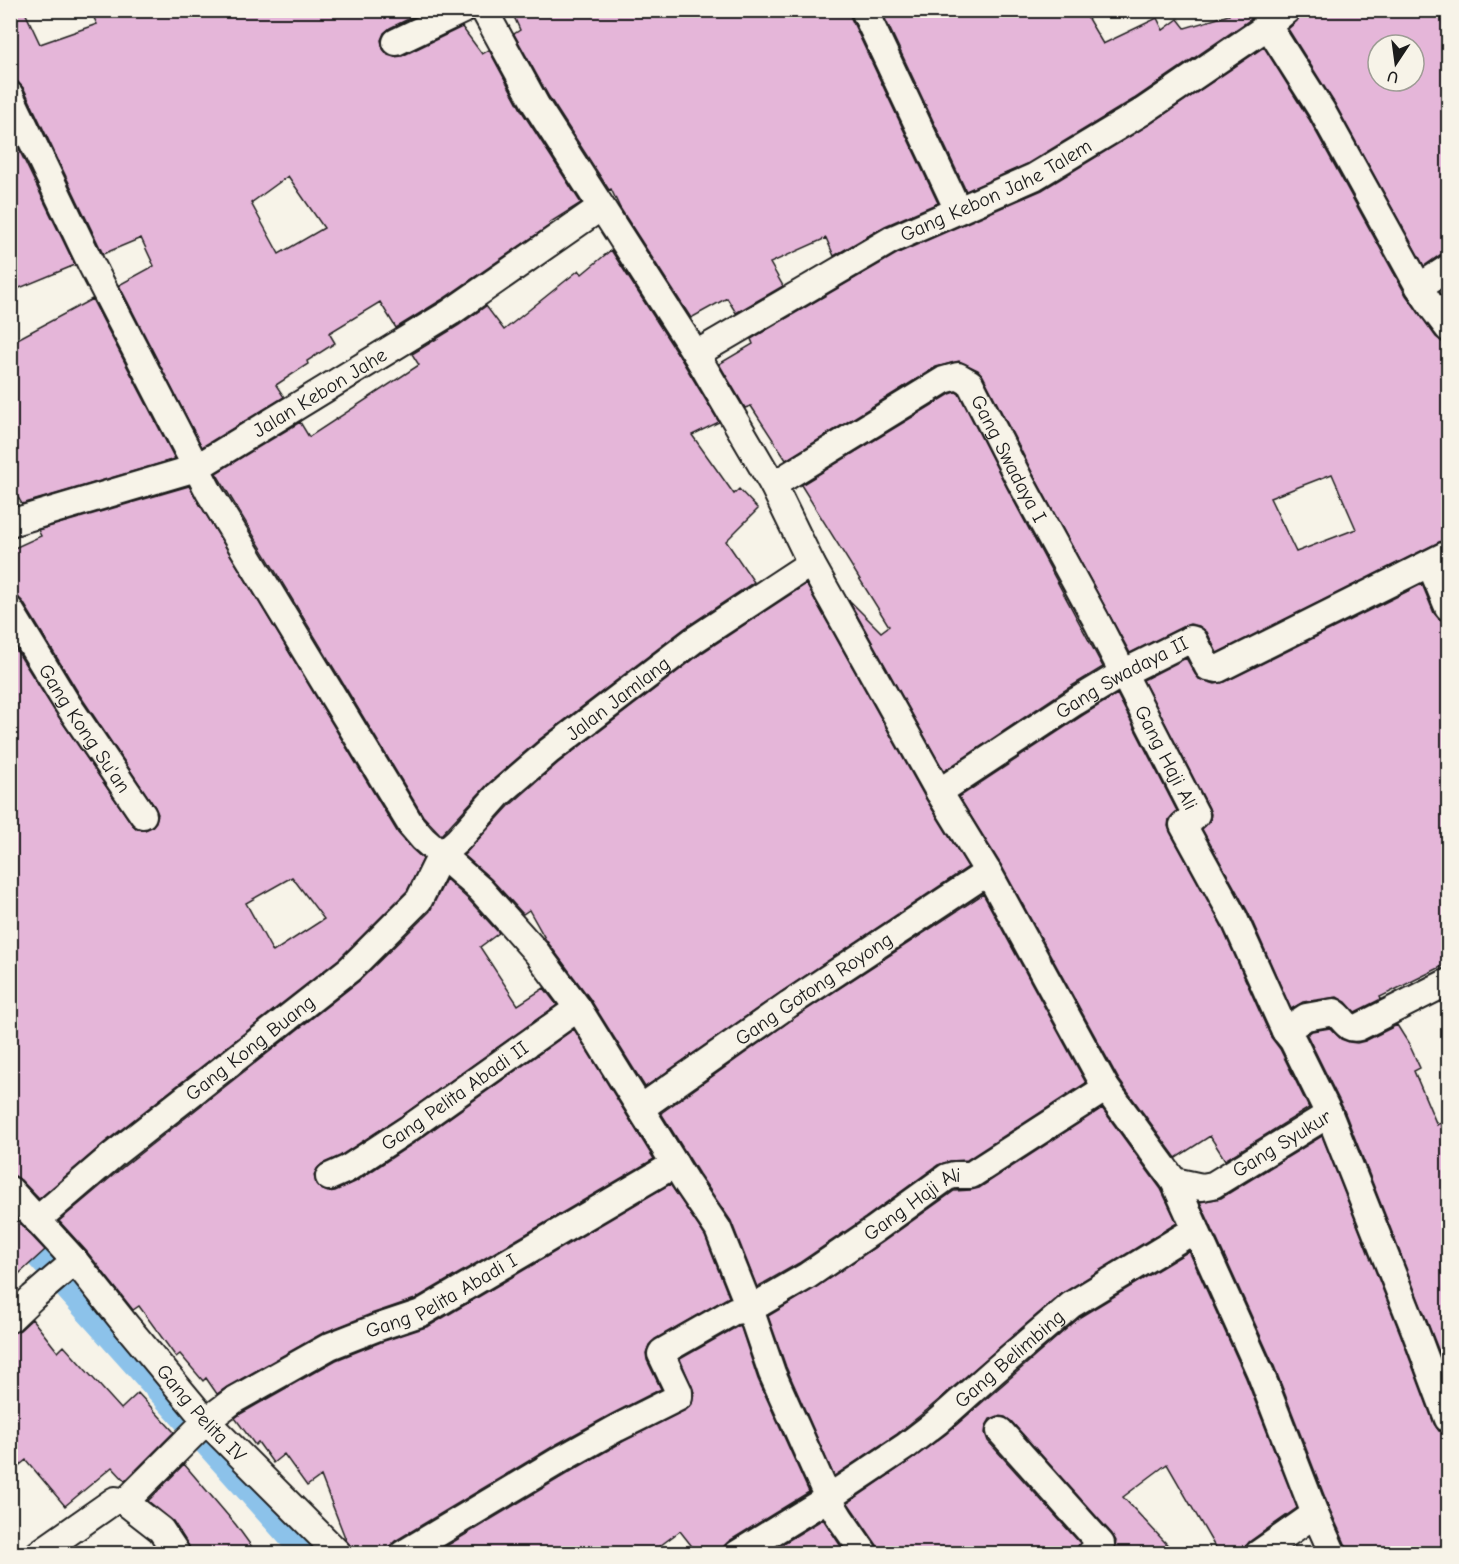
<svg xmlns="http://www.w3.org/2000/svg" width="1459" height="1564" viewBox="0 0 1459 1564" font-family="'Comic Neue',sans-serif">
  <rect width="100%" height="100%" fill="#f7f3e8"/>
  <filter id="ink" filterUnits="userSpaceOnUse"><feTurbulence type="fractalNoise" baseFrequency=".0167" numOctaves="2"/><feDisplacementMap in="SourceGraphic" scale="12" xChannelSelector="R" yChannelSelector="G"/><feConvolveMatrix kernelMatrix="1 2 1 2 8 2 1 2 1" color-interpolation-filters="sRGB"/></filter>
  <g filter="url(#ink)">
    <g fill="none" stroke-linecap="round" stroke-linejoin="round">
      <path stroke="#8cc2ea" stroke-width="33" d="M12 1221 311 1554"/>
    </g>
    <path fill="#e5b6d9" stroke="#1c1c1c" stroke-width="1.5" fill-rule="evenodd" d="M10 10H24L40 44 97 24 90 10H427L390 28 384 33 381 40 383 49 388 55 394 57 402 56 462 27 482 54 489 50 523 113 581 203 549 223 550 225 443 299 396 328 380 302 329 333 335 343 307 361 308 364 276 385 284 397 202 447 119 285 154 266 141 238 103 254 24 89 18 82 10 80ZM288 176 324 228 279 254 251 203Z
      M511 10H849L850 16 938 203 885 226 834 256 826 238 770 263 783 286 736 313 727 298 691 318 620 208 611 189 609 190 549 97 514 34 520 30Z
      M881 10H1083L1103 44 1157 18 1163 30 1178 19 1185 28 1229 15 1228 10H1250L1251 19 1134 99 1027 164 966 191Z
      M1307 10H1449V253L1440 255 1424 266 1335 104 1288 29 1297 21 1301 14ZM1378 45H1414V81H1378Z
      M1264 47 1309 119 1406 295 1436 337 1442 342 1449 343V539L1441 541 1217 653 1207 632 1199 626 1190 624 1184 626 1130 653 1033 474 983 376 978 370 959 361 936 367 786 460 751 406 745 408 719 364 753 344 751 339 898 253 1042 190 1150 124ZM1332 474 1356 529 1296 552 1270 498Z
      M10 131 75 265 10 292Z
      M611 250 683 362 719 422 692 435 734 494 739 489 758 509 726 541 754 582 685 628 540 739 488 784 441 835 423 816 216 473 300 422 309 437 419 365 412 354 459 325 486 306 504 330 579 270 582 274Z
      M92 299 175 459 22 504 10 483V343Z
      M956 392 959 394 1007 488 1103 667 1067 689 944 771 848 599 881 632 889 626 801 485 950 394Z
      M189 486 398 833 412 849 423 859 407 891 340 958 104 1143 39 1199 21 1180 15 1176 10 1175V640L54 710 131 823 137 829 145 830 152 827 156 822 158 814 155 807 79 694 23 602 18 597 14 596 10 588V550L41 536 38 530ZM292 877 324 919 273 952 246 903Z
      M806 584 926 799 968 867 781 992 645 1087 590 999 546 940 529 910 523 914 491 879 464 855 509 806 558 763 703 652Z
      M1422 584 1434 613 1439 619 1449 622V963L1380 997 1381 999 1355 1012 1346 1002 1337 997 1303 1002 1291 1009 1248 912 1202 829 1210 821 1211 814 1209 808 1143 680 1186 658 1195 674 1199 679 1215 684 1225 682Z
      M1117 694 1177 811 1169 819 1168 826 1170 832 1221 925 1271 1037 1280 1049 1309 1108 1225 1160 1210 1136 1176 1158 1119 1080 1001 865 959 797 1083 715Z
      M446 879 469 900 499 933 480 947 518 1005 544 988 557 1005 400 1117 340 1156 322 1164 317 1169 314 1175 316 1184 321 1189 328 1192 335 1191 355 1182 417 1141 574 1029 654 1159 415 1299 371 1314 323 1333 227 1387 217 1394 206 1378 203 1381 180 1354 176 1357 139 1306 133 1310 87 1252 59 1221 123 1167 359 981 430 911Z
      M983 894 1086 1083 967 1160 950 1161 938 1165 865 1218 799 1263 757 1287 731 1221 699 1174 661 1113 797 1016Z
      M1397 1025 1409 1044 1420 1068 1414 1071 1437 1125 1440 1123 1449 1140V1377L1343 1108 1307 1035 1312 1031 1330 1028 1341 1039 1349 1042 1357 1043 1365 1041Z
      M1102 1108 1161 1189 1177 1223 1061 1294 927 1410 897 1434 834 1476 786 1367 768 1316 815 1288 883 1242 954 1191 971 1190 979 1188Z
      M1322 1136 1400 1333 1434 1424 1439 1431 1449 1434V1554H1348L1347 1548 1329 1508 1274 1366 1200 1202 1221 1198Z
      M670 1184 705 1236 729 1297 655 1339 649 1345 646 1353 647 1360 661 1389 610 1415 557 1444 395 1541 390 1546 388 1554H354L353 1550 346 1540 321 1476 307 1486 284 1454 273 1463 258 1442 255 1445 235 1418 242 1413 336 1360 381 1342 429 1326Z
      M10 1213 45 1250 10 1282Z
      M1189 1251 1246 1378 1297 1508 1249 1542 1245 1547 1243 1554H1219L1167 1464 1123 1497 1176 1554H1112L1115 1548 1116 1541 1112 1534 1011 1421 1005 1417 998 1416 990 1419 986 1426 985 1433 988 1441 1080 1543 1076 1549 1075 1554H880L877 1545 848 1503 914 1458 946 1434 1080 1317Z
      M32 1319 58 1352 64 1346 121 1409 138 1393 174 1432 125 1481 112 1467 65 1506 26 1460 10 1473V1334L20 1330Z
      M740 1325 758 1379 809 1492 729 1541 724 1546 722 1554H698L680 1531 649 1554H433L573 1470 624 1441 686 1410 692 1404 694 1392 680 1359Z
      M184 1464 236 1525 257 1554H192L189 1546 173 1521 148 1501Z
      M823 1519 846 1554H766Z"/>
    <g fill="none" stroke-linecap="round" stroke-linejoin="round">
      <g stroke="#1c1c1c" stroke-width="30">
        <g id="minor">
          <path d="M484 10 536 105 696 354 773 485 811 563 939 792 988 872 1106 1088 1174 1181 1260 1372 1315 1514 1333 1554"/>
          <path d="M864 10 958 210"/>
          <path d="M1265 10 1268 26 1322 111 1419 287 1432 307 1448 328"/>
          <path d="M396 42 463 10"/>
          <path d="M10 95 90 262 209 492 411 825 423 839 480 889 537 953 578 1008 686 1182 718 1229 750 1309 772 1373 828 1498 840 1518 865 1554"/>
          <path d="M1419 287 1448 268"/>
          <path id="s1" d="M696 354 891 240 1034 177 1142 112 1268 26 1287 10"/>
          <path id="s2" d="M773 485 944 380 958 376 970 383 1020 481 1095 618 1196 815 1183 825 1234 918 1285 1031"/>
          <path id="s3" d="M10 523 196 468 451 312 601 207"/>
          <path d="M1430 564 1448 607"/>
          <path id="s4" d="M10 610 66 702 143 815"/>
          <path id="s5" d="M939 792 1075 702 1123 673 1191 639 1194 640 1208 667 1218 669 1448 554"/>
          <path id="s6" d="M641 1108 789 1004 988 872"/>
          <path d="M1329 1114 1414 1328 1448 1419"/>
          <path id="s7" d="M329 1177 347 1169 408 1129 578 1008"/>
          <path id="s8" d="M1174 1181 1202 1187 1213 1185 1329 1114 1293 1041 1285 1031 1306 1017 1334 1012C1344 1018 1346 1031 1359 1027L1448 982"/>
          <path id="s9" d="M10 1190 75 1261 126 1325 206 1421 339 1554"/>
          <path id="s10" d="M37 1220 113 1155 350 969 419 900 441 855 458 840 498 795 549 751 694 640 811 563"/>
          <path d="M10 1319 33 1297 75 1261"/>
          <path d="M1000 1431 1101 1544 1090 1554"/>
          <path id="s11" d="M125 1502 206 1421 234 1400 330 1346 376 1328 421 1313 675 1164"/>
          <path d="M38 1554 115 1500 125 1502 161 1530 177 1554"/>
          <path id="s12" d="M403 1554 565 1457 617 1428 679 1397V1392L661 1354 662 1352 734 1311 750 1309 807 1276 874 1230 947 1177 954 1175H971L1106 1088"/>
          <path id="s13" d="M737 1554 828 1498 906 1446 937 1422 993 1372 1071 1305 1196 1229"/>
          <path d="M1258 1554 1315 1514"/>
        </g>
      </g>
      <use href="#minor" stroke="#f7f3e8" stroke-width="26"/>
    </g>
  </g>
  <g text-anchor="middle" stroke-width="4.5" stroke-linejoin="round" paint-order="stroke">
    <g font-size="20" fill="#1c1c1c" stroke="#f7f3e8">
      <text dy="7" stroke="none"><textPath href="#s1" startOffset="342">Gang Kebon Jahe Talem</textPath></text>
      <text dy="7" stroke="none"><textPath href="#s3" startOffset="339">Jalan Kebon Jahe</textPath></text>
      <text dy="7" stroke="none"><textPath href="#s2" startOffset="314">Gang Swadaya I</textPath></text>
      <text dy="7" stroke="none"><textPath href="#s5" startOffset="216">Gang Swadaya II</textPath></text>
      <text dy="7" stroke="none"><textPath href="#s10" startOffset="786">Jalan Jamlang</textPath></text>
      <text dy="7" stroke="none"><textPath href="#s4" startOffset="140">Gang Kong Su'an</textPath></text>
      <text dy="7" stroke="none"><textPath href="#s2" startOffset="652">Gang Haji Ali</textPath></text>
      <text dy="7" stroke="none"><textPath href="#s6" startOffset="210">Gang Gotong Royong</textPath></text>
      <text dy="7" stroke="none"><textPath href="#s10" startOffset="274">Gang Kong Buang</textPath></text>
      <text dy="7" stroke="none"><textPath href="#s7" startOffset="150">Gang Pelita Abadi II</textPath></text>
      <text dy="7" stroke="none"><textPath href="#s8" startOffset="120">Gang Syukur</textPath></text>
      <text dy="7" stroke="none"><textPath href="#s12" startOffset="660">Gang Haji Ali</textPath></text>
      <text dy="7" stroke="none"><textPath href="#s11" startOffset="382">Gang Pelita Abadi I</textPath></text>
      <text dy="7" stroke="none"><textPath href="#s13" startOffset="336">Gang Belimbing</textPath></text>
      <text dy="7" stroke="none"><textPath href="#s9" startOffset="294">Gang Pelita IV</textPath></text>
    </g>
  </g>
  <rect width="1459" height="1564" fill="none" stroke="#f7f3e8" stroke-width="36"/>
  <rect x="18" y="18" width="1423" height="1528" fill="none" stroke="#1c1c1c" stroke-width="2" filter="url(#ink)"/>
  <g transform="translate(1396 63) rotate(193)"><circle r="28" fill="#f7f3e8" stroke="#9f9d96" stroke-width="1.5"/>
  <path d="M0-4.5L10 22L0 15L-10 22Z" fill="#1c1c1c"/>
  <text y="-9" font-size="16" font-weight="bold" text-anchor="middle" fill="#1c1c1c">U</text>
  </g>
</svg>
